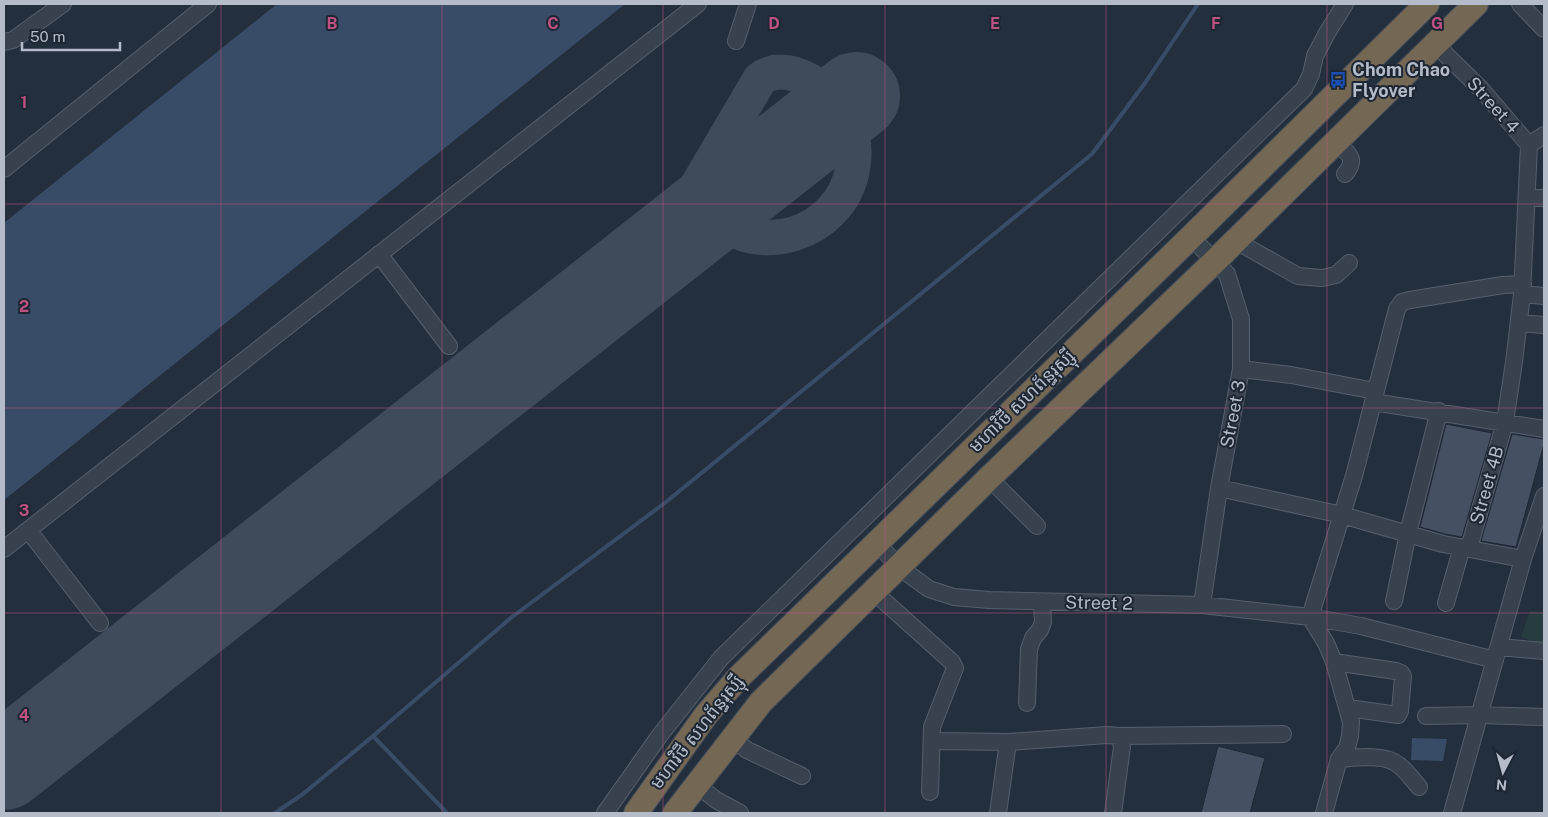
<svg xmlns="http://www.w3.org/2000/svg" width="1548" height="817" viewBox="0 0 1548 817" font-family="'Public Sans','Noto Sans Khmer',sans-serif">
  <rect width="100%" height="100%" fill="#242f3e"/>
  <path fill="#263c3f" d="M1530 611 1544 612V645L1521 637Z"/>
  <path fill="#394c67" d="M277 4H625L4 500V223Z
    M1412 738 1447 739 1443 761 1411 760Z"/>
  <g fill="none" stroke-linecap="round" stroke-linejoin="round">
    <path stroke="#394c67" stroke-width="4" d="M373 736 447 813
      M275 813 303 794 373 736 512 617 666 502 1092 154 1145 83 1198 4"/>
    <path stroke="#3f4a5a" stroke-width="35" d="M651 257 687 203 760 79C788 57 835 92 847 119 860 149 855 187 831 211 811 232 780 242 751 236 740 234 730 227 718 228 702 229 680 241 664 247"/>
    <path stroke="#3f4a5a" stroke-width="88" d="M4 766 856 96"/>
  </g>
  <path fill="#455162" stroke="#1f2835" d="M1446 424 1492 433 1462 537 1445 534 1420 527Z
    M1512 434 1544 439V444L1516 547 1481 541Z
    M1218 746 1265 758 1250 813H1201Z"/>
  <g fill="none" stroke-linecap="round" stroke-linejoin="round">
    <g stroke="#565f6c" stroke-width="18">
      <path id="minor" d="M1520 4 1544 29
        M736 41 748 4
        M4 42 13 40 63 4
        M1435 44 1481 89 1529 145
        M1336 141C1348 154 1358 158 1345 174
        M1529 145 1544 135
        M4 169 208 4
        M1527 198H1544
        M1191 237 1227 274 1241 319V369L1219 488 1202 605
        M1236 241 1298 276 1322 278 1336 275 1349 263
        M379 254 449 346
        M1522 294 1544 296
        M1519 323 1544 325
        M1241 369 1291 375 1375 391
        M1373 402 1544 429
        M989 478 1037 526
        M1219 488 1342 515 1443 544 1523 559
        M28 530 100 623
        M876 542 899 567 929 589 954 597 989 600 1202 605 1310 617 1326 643 1334 662 1351 722 1350 736 1347 748 1339 759 1324 813
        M1469 548 1505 422 1514 362 1522 294 1529 145
        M4 549 698 4
        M874 592 952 662 955 668 932 727 930 792
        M1394 601 1408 533 1439 411
        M1446 603 1462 547
        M1499 647 1544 651
        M1495 660 1361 626 1310 617 1354 476 1397 309 1402 302 1410 300 1503 285 1523 284
        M1334 662 1396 671 1401 673 1403 676 1400 711 1398 715 1348 708
        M1027 703 1029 649 1033 638 1040 630 1043 622 1042 602
        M1426 716 1480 715 1544 717
        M932 736 938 741 1008 742 1107 735 1120 736 1283 734
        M732 738 747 750 802 776
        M1339 759C1353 758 1381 754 1394 762 1404 767 1411 778 1419 787
        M696 784 716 800 740 813
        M605 813 660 735 721 658 1304 89 1311 74 1315 56 1327 33 1345 4
        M998 813 1008 742
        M1113 813 1122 747 1120 736
        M1452 813 1523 559 1544 496"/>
    </g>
    <g stroke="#434c59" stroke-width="26">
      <path id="highway" d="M636 813 706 715 738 678 1191 237 1427 4
        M675 813 761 702 989 478 1215 261 1476 4"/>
    </g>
    <use href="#minor" stroke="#38414e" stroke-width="16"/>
    <use href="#highway" stroke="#746855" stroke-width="24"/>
  </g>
  <path fill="none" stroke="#bd5182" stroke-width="1" stroke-opacity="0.55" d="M221 4V813M442 4V813M663 4V813M885 4V813M1106 4V813M1327 4V813M4 204H1544M4 408H1544M4 613H1544"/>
  <defs>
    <g id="bus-bare" transform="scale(1.35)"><path d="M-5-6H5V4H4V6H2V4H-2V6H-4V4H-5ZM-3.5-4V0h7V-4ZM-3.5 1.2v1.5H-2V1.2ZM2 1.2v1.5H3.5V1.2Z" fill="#1a4fb4" stroke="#1d2633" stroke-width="2.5" paint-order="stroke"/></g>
  </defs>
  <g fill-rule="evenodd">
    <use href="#bus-bare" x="1338" y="80"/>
  </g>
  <g text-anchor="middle" stroke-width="4" stroke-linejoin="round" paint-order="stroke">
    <g font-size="18" font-weight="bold" fill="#b4bcc9" stroke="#1d2633" text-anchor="start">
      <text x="1352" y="76">Chom Chao<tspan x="1352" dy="21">Flyover</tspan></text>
    </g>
    <g font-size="18" fill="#b4bcc9" stroke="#1d2633">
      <text transform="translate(1493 105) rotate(48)" y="6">Street 4</text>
      <text transform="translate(1022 401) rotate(-44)" y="6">មហាវិថី សហព័ន្ធរុស្ស៊ី</text>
      <text transform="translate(1233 414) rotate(-79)" y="6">Street 3</text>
      <text transform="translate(1487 485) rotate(-74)" y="6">Street 4B</text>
      <text transform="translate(1099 603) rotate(1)" y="6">Street 2</text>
      <text transform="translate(697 732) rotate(-52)" y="6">មហាវិថី សហព័ន្ធរុស្ស៊ី</text>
    </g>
  </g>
  <g font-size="16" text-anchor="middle" font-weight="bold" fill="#bd5182" stroke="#1d2633" stroke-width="4" stroke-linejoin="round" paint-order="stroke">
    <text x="332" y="29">B</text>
    <text x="553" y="29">C</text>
    <text x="774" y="29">D</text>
    <text x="995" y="29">E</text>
    <text x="1216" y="29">F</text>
    <text x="1437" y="29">G</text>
    <text x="24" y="108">1</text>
    <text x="24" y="312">2</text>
    <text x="24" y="516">3</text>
    <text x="24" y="721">4</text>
  </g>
  <rect width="1548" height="817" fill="none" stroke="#b4bcc9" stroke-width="10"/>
  <g transform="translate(1503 772) rotate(186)" stroke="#1d2633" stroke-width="4" paint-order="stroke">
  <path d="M0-4L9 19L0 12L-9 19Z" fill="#b4bcc9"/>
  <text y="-8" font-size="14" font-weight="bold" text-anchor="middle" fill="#b4bcc9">N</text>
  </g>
  <path d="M22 42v8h98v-8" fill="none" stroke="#b4bcc9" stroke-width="2.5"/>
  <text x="30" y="42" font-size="15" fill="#b4bcc9" stroke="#1d2633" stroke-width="4" paint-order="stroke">50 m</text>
</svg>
